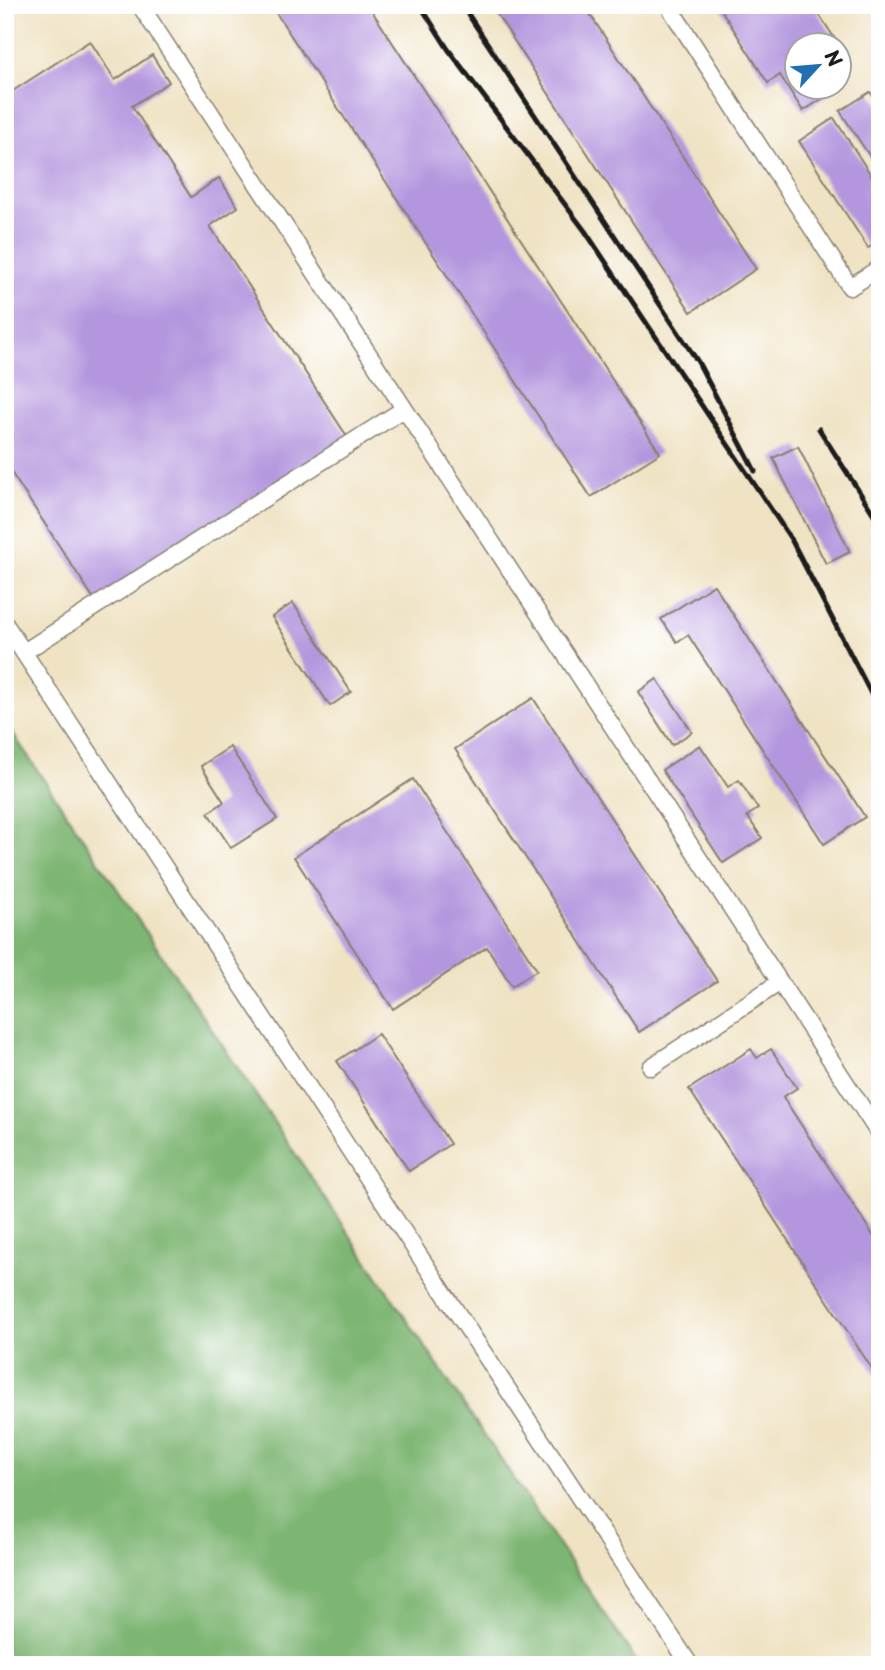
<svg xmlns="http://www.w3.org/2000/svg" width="885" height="1670" viewBox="0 0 885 1670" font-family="'Playpen Sans',sans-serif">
  <rect width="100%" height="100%" fill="#fff"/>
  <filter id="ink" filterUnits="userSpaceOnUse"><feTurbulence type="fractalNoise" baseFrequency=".0143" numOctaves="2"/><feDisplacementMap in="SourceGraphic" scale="14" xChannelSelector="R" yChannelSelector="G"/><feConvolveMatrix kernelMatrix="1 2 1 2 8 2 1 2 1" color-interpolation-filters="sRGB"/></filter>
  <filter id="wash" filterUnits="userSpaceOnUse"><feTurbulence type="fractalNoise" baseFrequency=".00686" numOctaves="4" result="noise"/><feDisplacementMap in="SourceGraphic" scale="28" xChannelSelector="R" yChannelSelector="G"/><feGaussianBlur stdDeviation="1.57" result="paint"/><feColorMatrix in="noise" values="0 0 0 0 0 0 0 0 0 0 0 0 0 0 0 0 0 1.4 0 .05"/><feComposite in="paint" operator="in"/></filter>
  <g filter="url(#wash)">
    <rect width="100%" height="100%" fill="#f0e3c4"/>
    <path fill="#7db572" stroke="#4c6847" stroke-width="2" d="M5 722 639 1665H5Z"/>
    <g id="blocks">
      <path fill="#b496de" d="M271 5H368L660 453 591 497Z
        M491 5H584L756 269 691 312Z
        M718 5H813L835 39 826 46H798V88H839L803 111 780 75 768 83Z
        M90 41 115 80 152 55 169 82 132 106 191 197 219 178 238 207 210 226 348 438 96 602 5 463V96Z
        M870 92 880 106V172L840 111Z
        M834 118 880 189V241L868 248 799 141Z
        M798 446 850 552 826 564 773 458Z
        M714 585 865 817 824 844 688 635 677 642 661 619Z
        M293 603 351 692 330 706 272 617Z
        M657 679 692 732 672 745 638 692Z
        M533 698 717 981 639 1032 455 749Z
        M700 745 728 787 739 780 758 809 747 816 762 838 723 863 662 770Z
        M230 747 277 819 231 848 208 813 224 802 201 766Z
        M413 779 537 970 512 986 487 947 393 1009 294 857Z
        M378 1034 450 1144 409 1171 337 1061Z
        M751 1049 757 1058 771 1049 797 1088 783 1097 880 1246V1381L689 1089Z"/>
    </g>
  </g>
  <g filter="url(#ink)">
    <use href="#blocks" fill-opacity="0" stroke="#868070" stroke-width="2"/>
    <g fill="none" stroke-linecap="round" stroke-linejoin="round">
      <g stroke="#868070" stroke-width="19">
        <path id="service" d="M140 5 880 1135
          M668 5 850 287 880 268
          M5 624 362 1169 690 1665
          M24 652 404 409
          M651 1067 780 982"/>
      </g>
      <use href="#service" stroke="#fff" stroke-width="16"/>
      <path stroke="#1c1c1c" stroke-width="5" d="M420 5 448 49 585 231 791 539 880 711
        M462 5 698 362 755 471
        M819 429 880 524"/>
    </g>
  </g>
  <rect width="885" height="1670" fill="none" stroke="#fff" stroke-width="28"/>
  <g transform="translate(818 66) rotate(64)"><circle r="33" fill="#ffffff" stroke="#a4a4a4" stroke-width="2"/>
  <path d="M0-5L12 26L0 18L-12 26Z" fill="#1f6fb2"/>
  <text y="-10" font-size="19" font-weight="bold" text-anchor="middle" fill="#1c1c1c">N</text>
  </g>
</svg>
